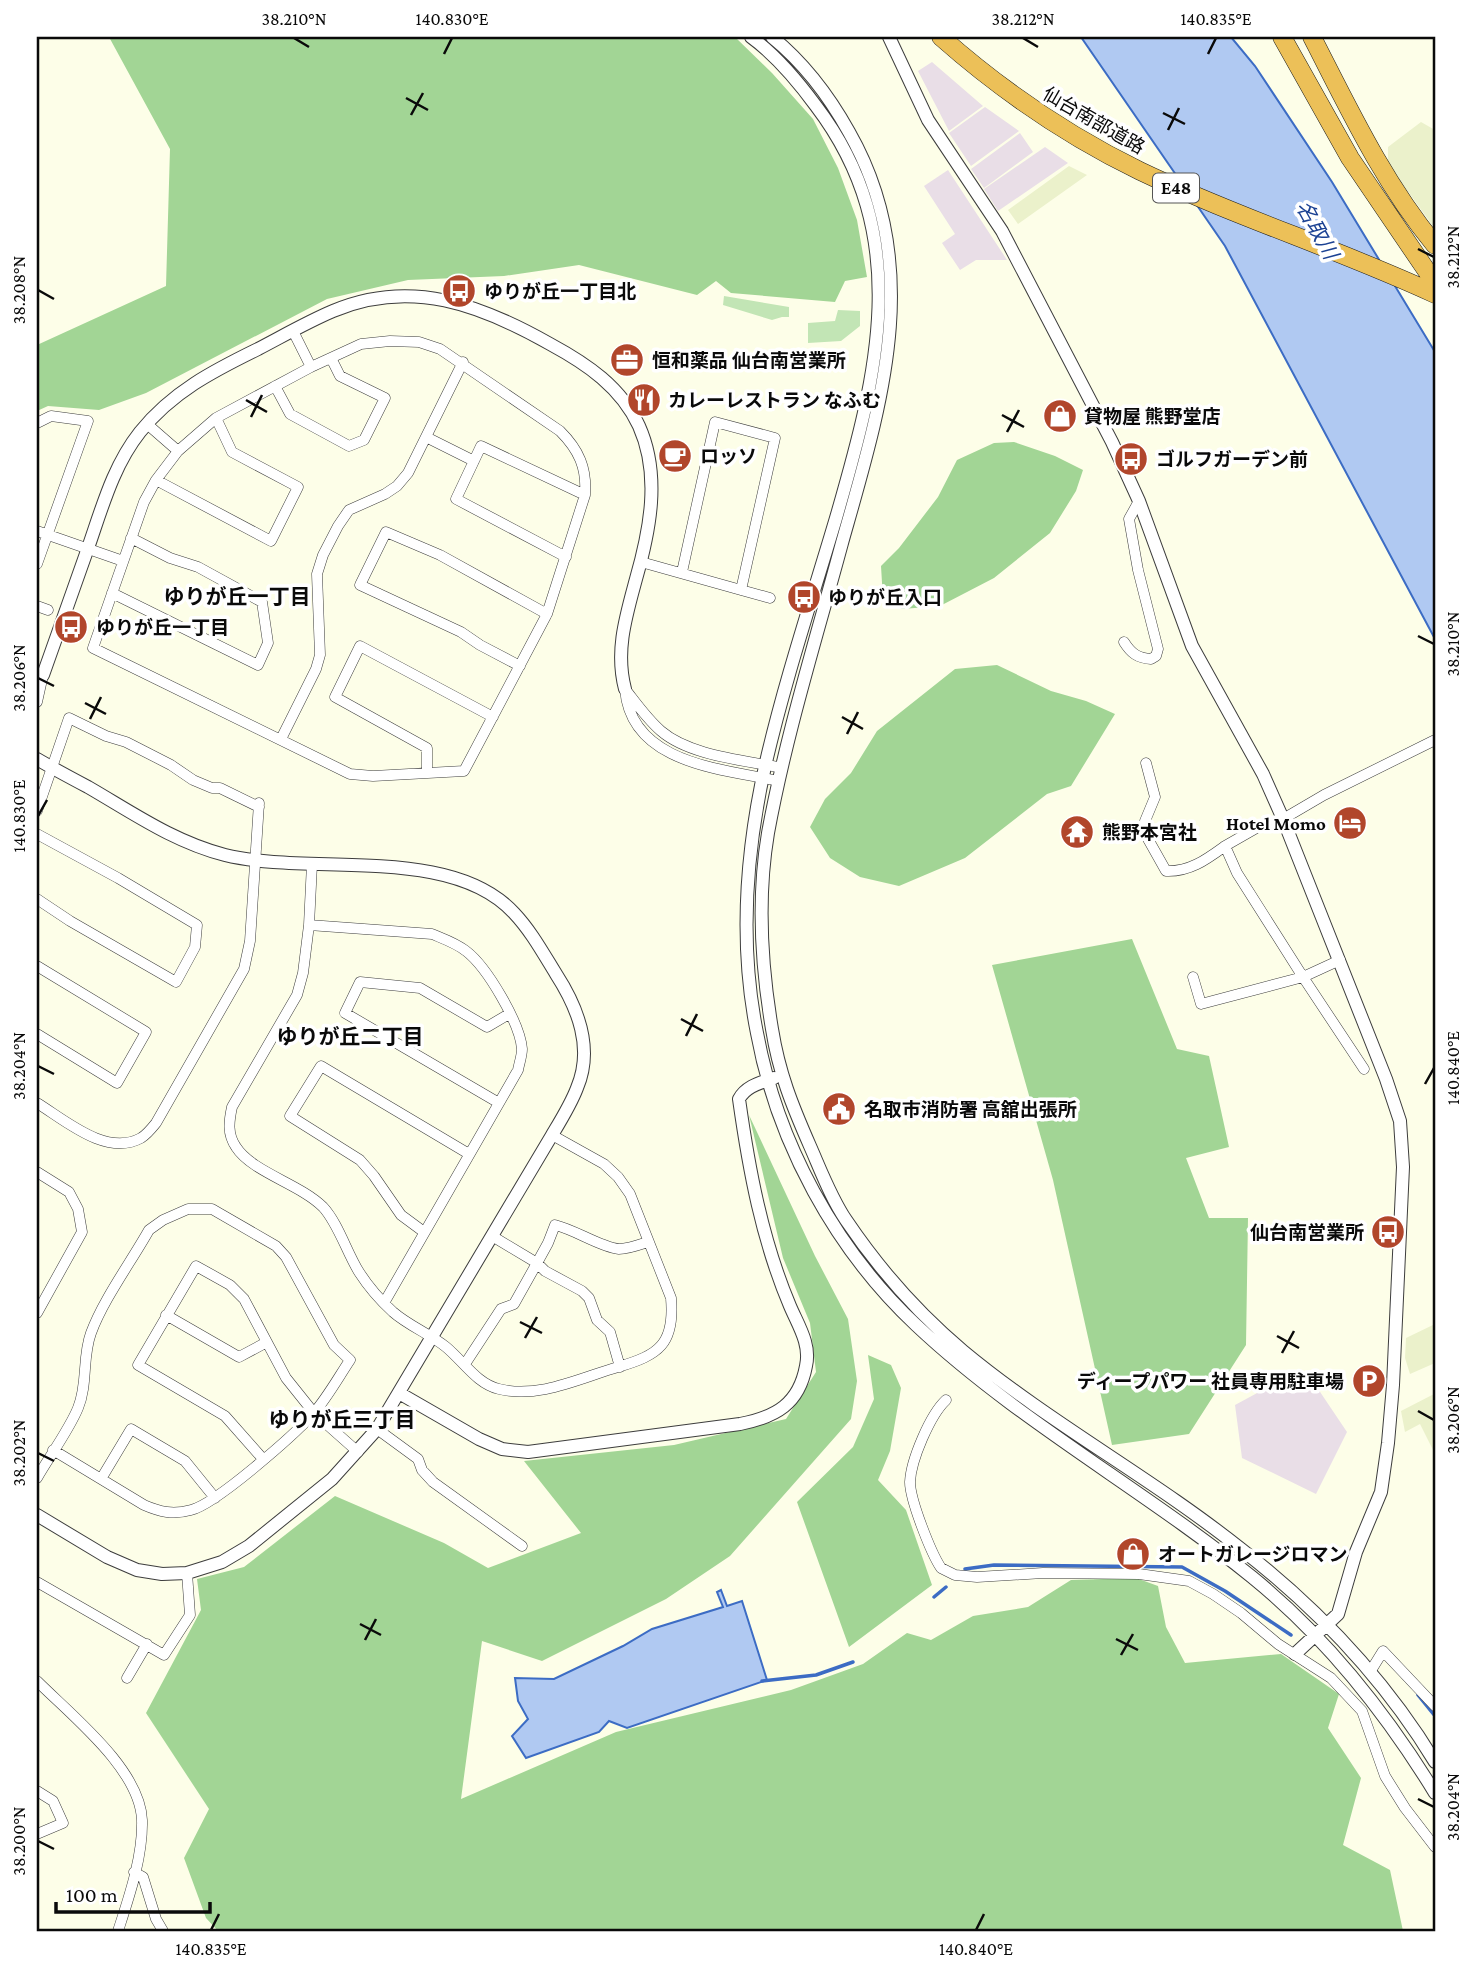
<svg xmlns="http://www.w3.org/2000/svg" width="1472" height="1968" viewBox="0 0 1472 1968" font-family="'Crimson Pro','Noto Sans JP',serif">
  <rect width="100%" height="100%" fill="#fdfee8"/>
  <path fill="#e9dee7" d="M932 62 983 106 949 131 918 71Z
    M985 107 1019 131 971 166 949 133Z
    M1020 133 1033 152 984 188 971 169Z
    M1045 147 1068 163 998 211 984 189Z
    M948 170 1007 260H976L960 270 942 243 955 234 924 186Z
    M1308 1374 1347 1432 1316 1494 1242 1458 1235 1405 1272 1385Z"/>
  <path fill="#ebf1cb" d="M1421 122 1435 130V229L1388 164V147Z
    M1069 166 1087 175 1018 224 1008 210Z
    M1435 1324V1363L1410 1374 1405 1358 1406 1338Z
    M1434 1394 1435 1398V1454L1420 1424 1405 1432 1401 1411Z"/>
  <path fill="#c2e5b5" d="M724 296 789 307V317H782L772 320 723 305Z
    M838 310 860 311V326L841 341 808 343V323L835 321Z"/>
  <path fill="#a2d595" d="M109 37H735L772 73 813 119 838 168 857 220 867 277 845 281 835 302 731 293 716 281 697 295 579 265 504 276 408 280 327 299 146 393 99 410 48 406 37 411V345L166 286 170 149Z
    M1014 442 1055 456 1083 470 1076 491 1050 533 994 578 940 606 902 609 883 599 881 566 899 548 938 497 957 460 994 443Z
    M997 665 1051 691 1086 701 1115 714 1071 786 1047 794 965 858 899 886 860 877 830 858 810 827 825 799 851 773 877 731 955 669Z
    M1132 939 1177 1049 1209 1056 1229 1147 1186 1158 1209 1218H1248L1246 1345 1189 1434 1112 1445 1053 1180 992 965Z
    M749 1115 815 1256 848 1319 857 1381 851 1419 730 1556 666 1599 542 1661 482 1641 461 1799 616 1732 791 1690 863 1664 907 1633 931 1640 973 1616 1028 1607 1071 1580 1136 1578 1158 1586 1166 1627 1185 1663 1281 1654 1339 1694 1328 1728 1361 1778 1343 1845 1390 1870 1403 1931H218L206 1918 184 1858 209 1809 146 1713 201 1610 197 1579 244 1567 335 1496 444 1543 488 1568 581 1533 524 1461 674 1445 786 1419 816 1372 810 1323 783 1258Z
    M868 1355 891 1365 901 1388 890 1451 878 1480 906 1510 932 1585 849 1647 797 1502 853 1447 874 1399Z"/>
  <path fill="#b0c9f2" stroke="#3c6cc4" stroke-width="2" d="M1081 37H1231L1255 66 1332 182 1435 352V639L1225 246Z
    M721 1590 727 1606 742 1601 767 1680 627 1728 609 1721 599 1732 526 1758 512 1736 528 1719 518 1701 515 1678 554 1679 623 1646 652 1629 723 1607 717 1592Z"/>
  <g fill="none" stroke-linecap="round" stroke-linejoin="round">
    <path stroke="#3c6cc4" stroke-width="3.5" d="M965 1569 994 1565 1182 1567 1225 1591 1291 1635
      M934 1597 946 1587
      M762 1681 816 1675 853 1662
      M1418 1695 1435 1716"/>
    <g stroke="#3d3d3d" stroke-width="11">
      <path id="minor" d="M293 331 311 367
        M390 341 419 342 440 349 560 431C579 450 587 468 585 495L547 614 464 771 373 776 350 774 93 648 144 502 156 480 178 451 216 418 311 367 361 344Z
        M275 386 290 414 349 446 364 440 385 398 340 376 331 358
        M37 423 51 416 88 421 37 564
        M147 424 178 451
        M426 437 474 461
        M156 480 271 541 298 487 232 452 216 418
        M37 531 123 561
        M566 557 456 499 481 446 585 495
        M641 562 741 590 775 438 715 422 682 572
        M741 590 770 598
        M112 593 258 665 268 643 262 602 198 567 170 558 131 538
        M37 606 48 610
        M1124 642C1131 653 1137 658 1151 659L1156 656 1158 649 1138 570 1129 519 1139 501
        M520 666 480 645 461 632 360 585 386 532 440 555 547 614
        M625 689C631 764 722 769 779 781
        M625 689C636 703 647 719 661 731 690 756 745 760 782 768
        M37 702 43 675
        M281 739 316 669 320 655 317 574 323 555 338 526 349 510 385 494 397 486 408 473 463 362
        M1146 763 1155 797 1145 821 1148 839 1166 871C1190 872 1207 859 1225 846
        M427 772V748L335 697 360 646 493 717
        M37 811 69 718 106 736 126 742 171 765 193 780 212 788H220L259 807
        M1283 819 1324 795 1435 740
        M37 834 118 878 197 925 195 947 176 982 70 921 37 899
        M312 864 309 925 303 973 297 995 232 1107C229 1121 227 1134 236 1147 252 1172 300 1184 323 1207 338 1223 347 1253 359 1272 368 1286 381 1301 393 1312 409 1326 430 1334 446 1347 463 1361 477 1384 499 1389 539 1399 580 1378 618 1367 659 1355 675 1344 671 1298L630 1194 618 1177 604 1164 552 1135
        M309 925 432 934C444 939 456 943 466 951 487 967 520 1023 522 1049 522 1056 519 1064 518 1070L384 1303
        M1340 960 1303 977 1364 1069
        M37 966 146 1032 117 1083 37 1034
        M1193 977 1201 1004 1303 977 1237 873 1225 846 1267 822
        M37 1103C65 1120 106 1157 141 1138 146 1135 152 1128 156 1123L244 969 250 941 259 803
        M499 1103 345 1013 360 982 420 988 487 1027 509 1014
        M37 1172 69 1192 78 1209 82 1232 37 1313
        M424 1232 401 1215 374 1176 360 1160 290 1116 321 1066 469 1154
        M492 1236 537 1263 548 1243 555 1225C576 1230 600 1247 619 1249 628 1249 639 1245 648 1242
        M166 1315 239 1357 267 1342
        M465 1364 501 1309 514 1304 537 1263 545 1271 582 1291 589 1298 597 1320 610 1332 620 1367
        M946 1400C930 1415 911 1460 910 1482 910 1500 931 1553 941 1568L955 1575 977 1577 1043 1573 1139 1574 1189 1581 1213 1594 1241 1613 1278 1644 1331 1678 1362 1711 1385 1776 1405 1808 1435 1847
        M377 1429 418 1459 422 1470 433 1482 522 1546
        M263 1459 225 1416 138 1365 196 1266 230 1285 244 1299 286 1378 314 1413 358 1452
        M37 1478C49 1457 69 1430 78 1408 88 1384 82 1357 91 1333 103 1300 131 1262 149 1230L163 1220 188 1209H212L276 1246 286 1257 334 1345 350 1360C338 1378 327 1398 313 1414 294 1435 216 1504 191 1510 173 1515 160 1512 144 1505L53 1450
        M101 1479 131 1429 185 1461 215 1498
        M37 1582 164 1655 190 1615 187 1573
        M1370 1672 1383 1651 1435 1706
        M127 1678 147 1644
        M37 1681C71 1715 140 1769 142 1820 143 1857 129 1897 118 1931
        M37 1791 53 1801 63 1823 37 1834
        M134 1872 143 1877 156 1919 163 1931"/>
    </g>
    <g stroke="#3d3d3d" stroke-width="14">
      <path id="tertiary" d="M751 37C777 56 797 80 816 106 915 236 877 376 836 518 812 599 785 680 766 762 746 850 739 944 757 1033 777 1142 835 1249 916 1325 1018 1421 1143 1489 1252 1577 1326 1637 1386 1713 1435 1793
        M772 37C804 63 829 96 849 132 926 267 881 405 842 543 816 639 786 735 768 833 757 898 761 964 772 1029 779 1073 792 1105 810 1146 821 1171 831 1198 846 1220 879 1269 919 1314 963 1351 1051 1424 1152 1478 1241 1549 1317 1608 1385 1680 1435 1762
        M889 37 928 120 1002 231 1112 442 1139 501 1192 646 1263 774 1283 819 1386 1079 1400 1121 1403 1167 1393 1385 1388 1443 1381 1492 1356 1552 1338 1614 1295 1654
        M43 675C58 633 73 591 88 548 102 508 113 466 140 432 172 392 213 371 258 349 283 336 307 322 333 311 411 278 481 305 550 344 587 364 621 387 639 426 661 475 650 530 636 579 626 616 615 651 625 689
        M37 759C54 769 71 778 88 787 133 813 174 842 225 855 310 876 451 844 514 913 531 931 543 953 556 974 578 1008 594 1048 577 1088 571 1104 561 1120 552 1135L377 1429 332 1479 249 1546 222 1562 187 1573 162 1574 137 1570 107 1557 37 1515
        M399 1393 479 1439 502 1449 528 1452 740 1424C776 1417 799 1404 806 1366 811 1344 798 1325 790 1306 762 1240 749 1170 739 1099 746 1086 760 1083 774 1078"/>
    </g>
    <g stroke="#1b1b1b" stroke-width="19">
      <path id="motorway" d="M941 37C1001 90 1068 136 1140 171 1236 217 1338 249 1435 294
        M1282 37 1350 158 1435 283
        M1312 37C1349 109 1383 182 1435 245"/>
    </g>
    <use href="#minor" stroke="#fff" stroke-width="10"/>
    <use href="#tertiary" stroke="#fff" stroke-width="12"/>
    <use href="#motorway" stroke="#ecc058" stroke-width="18"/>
  </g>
  <path fill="none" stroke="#0a0a0a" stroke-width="2.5" d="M294 38 309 47M1023 38 1038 47M444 54 452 38M1208 54 1216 38M406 98 428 110M1163 113 1185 124M411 115 423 93M1168 130 1179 108M1418 249 1434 257M38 290 54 299M246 400 267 412M1002 415 1024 427M251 417 262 395M1007 432 1019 410M1418 636 1434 644M38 678 54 686M85 703 106 714M842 717 863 729M90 719 101 697M847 734 858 712M38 816 47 800M681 1019 703 1031M686 1036 697 1014M38 1066 54 1074M1425 1084 1434 1068M520 1322 542 1333M1277 1336 1299 1348M525 1338 537 1317M1282 1353 1294 1331M1418 1411 1434 1420M38 1453 54 1461M360 1624 381 1635M1116 1639 1138 1650M365 1640 376 1619M1121 1655 1133 1634M1418 1799 1434 1807M38 1841 54 1849M211 1930 219 1914M976 1930 984 1914"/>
  <defs>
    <g id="bus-disc" transform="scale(1.75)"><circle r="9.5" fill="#b1462b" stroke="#fff"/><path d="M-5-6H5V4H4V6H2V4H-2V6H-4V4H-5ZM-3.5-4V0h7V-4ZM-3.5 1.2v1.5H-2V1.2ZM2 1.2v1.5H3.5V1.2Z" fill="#fff"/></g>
    <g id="office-disc" transform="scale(1.75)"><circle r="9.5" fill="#b1462b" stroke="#fff"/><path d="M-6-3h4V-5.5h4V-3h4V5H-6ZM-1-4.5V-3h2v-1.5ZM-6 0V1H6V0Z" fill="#fff"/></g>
    <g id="restaurant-disc" transform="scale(1.75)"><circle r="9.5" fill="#b1462b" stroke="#fff"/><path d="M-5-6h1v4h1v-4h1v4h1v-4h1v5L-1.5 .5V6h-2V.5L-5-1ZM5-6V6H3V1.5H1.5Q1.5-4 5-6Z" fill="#fff"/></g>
    <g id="shop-disc" transform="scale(1.75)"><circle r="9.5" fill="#b1462b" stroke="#fff"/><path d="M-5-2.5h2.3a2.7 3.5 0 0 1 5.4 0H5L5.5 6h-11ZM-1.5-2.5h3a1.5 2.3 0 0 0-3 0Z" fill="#fff"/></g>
    <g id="cafe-disc" transform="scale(1.75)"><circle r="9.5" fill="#b1462b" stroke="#fff"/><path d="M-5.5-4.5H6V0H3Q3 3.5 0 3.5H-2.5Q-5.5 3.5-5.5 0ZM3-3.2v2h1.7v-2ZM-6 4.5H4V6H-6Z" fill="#fff"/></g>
    <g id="hotel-disc" transform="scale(1.75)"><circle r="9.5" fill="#b1462b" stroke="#fff"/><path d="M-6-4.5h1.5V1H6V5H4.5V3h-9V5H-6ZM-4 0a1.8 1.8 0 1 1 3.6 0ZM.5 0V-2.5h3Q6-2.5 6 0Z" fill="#fff"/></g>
    <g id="temple-disc" transform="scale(1.75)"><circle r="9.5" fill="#b1462b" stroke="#fff"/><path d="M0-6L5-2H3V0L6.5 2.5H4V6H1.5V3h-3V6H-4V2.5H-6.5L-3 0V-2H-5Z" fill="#fff"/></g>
    <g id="civic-disc" transform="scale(1.75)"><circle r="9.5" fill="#b1462b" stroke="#fff"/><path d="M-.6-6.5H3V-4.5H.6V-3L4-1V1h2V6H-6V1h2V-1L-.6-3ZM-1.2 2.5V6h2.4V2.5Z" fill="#fff"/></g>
    <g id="parking-disc" transform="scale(1.75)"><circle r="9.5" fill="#b1462b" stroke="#fff"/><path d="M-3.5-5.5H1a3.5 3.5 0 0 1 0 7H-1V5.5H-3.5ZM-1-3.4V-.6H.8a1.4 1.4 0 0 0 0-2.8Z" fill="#fff"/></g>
  </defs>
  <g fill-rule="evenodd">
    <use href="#bus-disc" x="459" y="291"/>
    <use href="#office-disc" x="627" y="360"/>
    <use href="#restaurant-disc" x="644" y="400"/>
    <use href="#shop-disc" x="1060" y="416"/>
    <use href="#cafe-disc" x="675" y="456"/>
    <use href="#bus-disc" x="1131" y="459"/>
    <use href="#bus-disc" x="804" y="597"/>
    <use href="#bus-disc" x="71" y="627"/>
    <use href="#hotel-disc" x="1350" y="823"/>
    <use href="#temple-disc" x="1077" y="832"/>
    <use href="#civic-disc" x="839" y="1109"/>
    <use href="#bus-disc" x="1388" y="1232"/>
    <use href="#parking-disc" x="1369" y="1381"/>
    <use href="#shop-disc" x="1133" y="1554"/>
  </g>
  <g text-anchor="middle" stroke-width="7" stroke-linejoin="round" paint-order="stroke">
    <rect fill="#fff" stroke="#545454" stroke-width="2" x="1153" y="173.5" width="46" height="29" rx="5"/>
    <g font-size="18" font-weight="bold" fill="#0a0a0a">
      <text x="1176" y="194">E48</text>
    </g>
    <g font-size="19" fill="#0a0a0a" stroke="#fff">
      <text transform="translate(1094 120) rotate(30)" y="7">仙台南部道路</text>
    </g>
    <g font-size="19" font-weight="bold" fill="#0a0a0a" stroke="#fff" text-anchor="start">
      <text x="484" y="298">ゆりが丘一丁目北</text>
      <text x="652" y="367">恒和薬品 仙台南営業所</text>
      <text x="668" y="407">カレーレストラン なふむ</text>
      <text x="1084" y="423">貸物屋 熊野堂店</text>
      <text x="700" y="463">ロッソ</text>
      <text x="1156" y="466">ゴルフガーデン前</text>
      <text x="828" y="604">ゆりが丘入口</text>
      <text x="96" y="634">ゆりが丘一丁目</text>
      <text x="1326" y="830" text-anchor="end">Hotel Momo</text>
      <text x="1102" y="839">熊野本宮社</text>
      <text x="864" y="1116">名取市消防署 高舘出張所</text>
      <text x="1364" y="1239" text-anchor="end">仙台南営業所</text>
      <text x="1344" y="1388" text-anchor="end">ディープパワー 社員専用駐車場</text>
      <text x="1158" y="1561">オートガレージロマン</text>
    </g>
    <g font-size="21" font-style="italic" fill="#1c4293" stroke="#fff">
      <text transform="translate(1317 230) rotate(61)" y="7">名取川</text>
    </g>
    <g font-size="21" font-weight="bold" fill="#0a0a0a" stroke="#fff">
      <text x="237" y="604">ゆりが丘一丁目</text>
      <text x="350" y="1044">ゆりが丘二丁目</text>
      <text x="342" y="1427">ゆりが丘三丁目</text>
    </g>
  </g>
  <rect width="1472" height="1968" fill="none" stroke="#ffffff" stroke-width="77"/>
  <path d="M56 1902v10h154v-10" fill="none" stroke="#0a0a0a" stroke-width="3.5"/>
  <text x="66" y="1902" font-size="21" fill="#0a0a0a" stroke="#ffffff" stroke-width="5" paint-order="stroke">100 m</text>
  <rect x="38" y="38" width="1396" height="1892" fill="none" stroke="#0a0a0a" stroke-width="2.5"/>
  <g font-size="18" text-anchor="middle" fill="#0a0a0a">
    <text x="294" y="25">38.210°N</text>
    <text x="452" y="25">140.830°E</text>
    <text x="1023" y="25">38.212°N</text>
    <text x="1216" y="25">140.835°E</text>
    <text transform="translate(1453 257) rotate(-90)" y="6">38.212°N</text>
    <text transform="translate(19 290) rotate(-90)" y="6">38.208°N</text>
    <text transform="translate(1453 644) rotate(-90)" y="6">38.210°N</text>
    <text transform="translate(19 678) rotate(-90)" y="6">38.206°N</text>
    <text transform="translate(19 816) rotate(-90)" y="6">140.830°E</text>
    <text transform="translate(19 1066) rotate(-90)" y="6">38.204°N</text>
    <text transform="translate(1453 1068) rotate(-90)" y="6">140.840°E</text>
    <text transform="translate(1453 1420) rotate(-90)" y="6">38.206°N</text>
    <text transform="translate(19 1453) rotate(-90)" y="6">38.202°N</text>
    <text transform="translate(1453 1807) rotate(-90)" y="6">38.204°N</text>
    <text transform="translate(19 1841) rotate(-90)" y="6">38.200°N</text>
    <text x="211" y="1955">140.835°E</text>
    <text x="976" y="1955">140.840°E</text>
  </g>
</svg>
